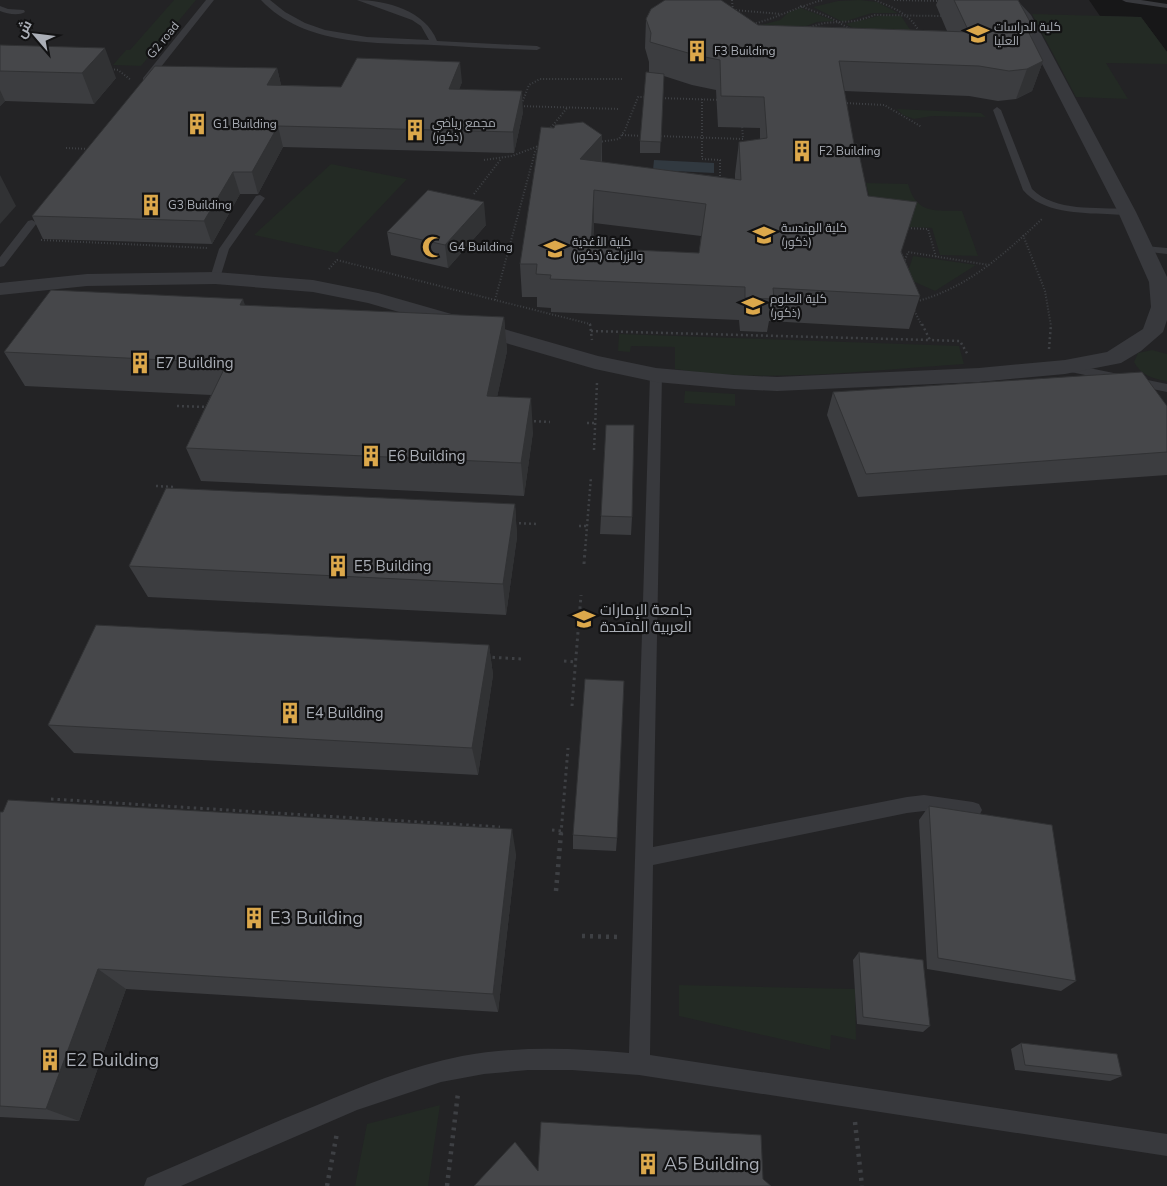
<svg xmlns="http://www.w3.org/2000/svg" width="1167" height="1186" viewBox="0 0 1167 1186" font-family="'Nunito Sans',Cairo,sans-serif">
  <rect width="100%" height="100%" fill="#171718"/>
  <path fill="#232325" d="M0 0H1089L1100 16 1141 17 1167 52V1186H0Z"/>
  <path fill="#232a24" d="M174 0H196L141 66 113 65 126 50H130Z
    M860 0 877 2 898 13H872L843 22 813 7 838 1Z
    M801 8 835 21 817 22 798 29 753 27 780 20 789 12Z
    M1032 14 1141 17 1167 52V64L1106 63 1128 99 1076 97Z
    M878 16H901L913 34 858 31 846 24Z
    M897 109 981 113 986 117 932 116 914 119 903 115Z
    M331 164 407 179 337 253 254 235Z
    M866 183 908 184C917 215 935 210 962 211L978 256 940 255 932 228 891 226 871 204Z
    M913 256 976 265 935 291 906 278Z
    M619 334 959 346 964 364C869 370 770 384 675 369V347L631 346 630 352 618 351Z
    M1152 350 1167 354V381C1153 379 1141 375 1134 362L1138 353Z
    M685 391 735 394V406L684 403Z
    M679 985 855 989 856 1040 831 1035 830 1050 679 1016Z
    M440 1105 428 1186H355L367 1124Z"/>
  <path fill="#313940" d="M654 160 714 163V173L653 170Z"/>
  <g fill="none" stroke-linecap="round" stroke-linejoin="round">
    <path stroke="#3e4044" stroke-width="2" stroke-dasharray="1 2" stroke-linecap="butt" d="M732 0 733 12
      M875 0C893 8 912 14 920 34
      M894 0 941 1
      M800 6 829 17 852 30
      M733 10 781 14
      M753 24C777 18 799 6 823 0
      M807 28 824 23 856 21 875 15 941 16
      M111 69 118 70 131 80
      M659 98 721 100
      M702 99V159L720 160V179
      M518 103H522L529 85 540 79H622
      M844 103 884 105 922 127
      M518 106 620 109
      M549 130 567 108
      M622 135 644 136
      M658 136 743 139 742 125
      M599 142 619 139 625 130 638 97H648
      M66 148 90 149
      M484 160 512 156 541 145
      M474 194 501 159
      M905 228 928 229 936 257
      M1023 235 1045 291 1051 326
      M41 240 207 248
      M904 263 908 252 989 265
      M329 269 337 260 590 324V326
      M495 300 535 152 539 146
      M914 302C967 289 1004 254 1043 218
      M913 308 922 326"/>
    <path stroke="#3e4044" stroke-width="2.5" stroke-dasharray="2 3" stroke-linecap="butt" d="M590 324 592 340
      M922 324 930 340 960 341 968 355
      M591 331 930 340
      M1049 349 1051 324
      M177 406 208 407
      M529 421 550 422
      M587 423H596
      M594 450 597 383
      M156 486 174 487 172 492
      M514 523 538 524
      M579 526H587
      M585 551 591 477"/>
    <path stroke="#3e4044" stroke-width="3" stroke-dasharray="2.5 4" stroke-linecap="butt" d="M584 564 585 550
      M486 657 523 659
      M564 661 576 662
      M572 706 581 595
      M51 799 500 827
      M552 830 561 831
      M561 834 568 748"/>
    <path stroke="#3e4044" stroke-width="4.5" stroke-dasharray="3 5" stroke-linecap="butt" d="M556 891 561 833
      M582 936 619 937
      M855 1122 862 1186
      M327 1186 337 1133
      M447 1186 458 1093"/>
    <path fill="#38393d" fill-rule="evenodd" d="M206 0H214L149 82H143V78Z
      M261 0H270L285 12 305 23 325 30 367 37 429 40 421 26 412 20 357 0C386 0 426 11 437 41L537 46 541 48 537 50C503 49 468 47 434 45 377 43 304 46 261 0Z
      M1122 0H1141L1167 4V8L1126 2Z
      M0 6 8 9 24 10 25 12C19 16 7 14 0 11Z
      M997 107 1001 110 1032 189C1055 212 1097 207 1127 209L1131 210V214C1123 216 1115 214 1107 214 1080 213 1042 213 1023 190L993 110Z
      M260 195 265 198 229 249 220 278 215 281 211 280 210 278 219 249 256 196Z
      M32 220 37 223 4 266 0 267V257L28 221Z
      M1145 246 1167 248V254L1141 251 1140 249 1141 247Z
      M1065 363 1167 384V392L1061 370 1059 367Z
      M656 371 662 375 653 847 907 797 924 795 973 802 979 804 982 810 979 816 973 818 924 811 907 813 653 865 650 1055 1167 1134V1156L639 1075 572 1070H528L484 1074 441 1082 357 1110 181 1186H144L147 1178C203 1154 258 1129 315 1106 362 1086 411 1066 462 1056 517 1046 573 1048 629 1053L650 375Z"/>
    <path fill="#38393d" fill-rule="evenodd" d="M1008 0H1017L1031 15 1136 212 1167 277V320L1163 332 1141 351 1121 363 1065 374 979 382 777 391 734 389 656 382 595 369 368 303 313 292 215 284 87 286 0 295V283L87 274 215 272 313 280 378 293 598 356 656 368 734 375 777 377 979 368 1065 360 1107 352 1143 329 1151 307 1149 282 1118 212 1018 17 1005 3Z"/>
  </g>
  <path fill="#3c3d40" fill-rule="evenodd" d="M938 0H1018L1034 29 1031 38 1043 61 1032 91 1016 99 998 101 969 96 844 91 854 144 868 196 902 253 920 296 909 329 769 321 767 332 740 331 739 320 551 312V308L537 307V297H522L520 264 602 135V162L735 179V174L739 142 760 139V128L718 127 716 90 692 85 664 76 660 153H640V141L652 73 649 72V62L645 48 646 19 758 25 947 31 936 5ZM594 223 701 236 699 253 593 248Z
    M0 45 116 78 94 104 5 101 0 106Z
    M277 68 281 85 341 87 462 82 459 89 523 112 514 153 283 147 258 194H240L212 244 43 239 32 216Z
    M486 225 448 268 391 255 387 232Z
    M245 305 504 317 507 351 497 397 533 432 524 496 201 481 186 448 211 395 25 386 4 352Z
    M833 392 1167 406V475L858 497 827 415Z
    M515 504 517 537 506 615 148 597 129 566Z
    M601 516 632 517 631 535 600 534Z
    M489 645 493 675 478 775 74 753 48 725Z
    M929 806 1076 981 1061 991 927 969 919 820Z
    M0 812 516 854 498 1012 126 989 79 1121 0 1117Z
    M573 835 617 838 616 851 573 849Z
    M859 952 930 1026 923 1032 857 1024 853 960Z
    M1021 1043 1122 1076 1110 1081 1015 1070 1011 1049Z"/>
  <path fill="#313234" d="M105 48 116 78 94 104 82 73Z
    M1043 61 1032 91 1016 99 1027 69Z
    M460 62 462 82 452 110 449 89Z
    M277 68 282 89 267 85Z
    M0 90 5 101 0 106Z
    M522 91 523 112 514 153 513 132Z
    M278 126 283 147 258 194 252 172Z
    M602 135 601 166 580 159Z
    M233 172 240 194 212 244 204 221Z
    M0 175 16 206 0 224Z
    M594 190V223L590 281 591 248Z
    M484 202 486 225 448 268 445 245Z
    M243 299 254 332 240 305Z
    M504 317 507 351 490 430 487 396Z
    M531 398 533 432 524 496 521 463Z
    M515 504 517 537 506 615 503 584Z
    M489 645 493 675 478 775 472 748Z
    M512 829 516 854 498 1012 493 994Z
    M98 969 126 989 79 1121 46 1109Z"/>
  <path fill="#46474a" stroke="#313234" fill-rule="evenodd" d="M665 0H721L758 25 969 32 954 0H1018L1034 29H1027L1043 61 1027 69 1009 71 979 66 839 61 854 144H857L868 196 917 202 901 252 920 296 773 288 774 299 745 298V287L550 279 551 275 536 274 537 264H520L541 127 554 128 555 125 583 122 602 135 580 159 741 180 739 142 767 138 764 97 721 96 720 60 695 55 650 42 651 33 646 19 651 9ZM594 190 706 204 699 253 591 248Z
    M0 45 105 48 82 73 0 71Z
    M357 58 460 62 449 89 522 91 513 132 278 126 252 172H233L204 221 32 216 155 66 277 68 267 85 341 87Z
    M646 72 664 74 661 142 640 141Z
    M428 190 484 202 445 245 387 232Z
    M51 290 243 299 240 305 504 317 487 396 531 398 521 463 186 448 227 363 4 352Z
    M1142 372 1167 406V452L866 474 833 392Z
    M606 425H634L632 517 601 516Z
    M166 488 515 504 503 584 129 566Z
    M96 625 489 645 472 748 48 725Z
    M585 679 624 681 617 838 573 835Z
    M8 800 512 829 493 994 98 969 46 1109 0 1106V812H3Z
    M929 806 1052 825 1076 981 938 958Z
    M859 952 923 960 930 1026 863 1017Z
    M1021 1043 1117 1054 1122 1076 1025 1065Z
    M541 1122 761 1135 763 1179 771 1186H474L515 1142 538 1171Z"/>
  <defs>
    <g id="university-bare" transform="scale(1.725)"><path d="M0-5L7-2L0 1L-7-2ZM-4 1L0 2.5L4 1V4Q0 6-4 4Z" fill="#dca84b" stroke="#121213" stroke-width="2.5" paint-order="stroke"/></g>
    <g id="building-bare" transform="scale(1.725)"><path d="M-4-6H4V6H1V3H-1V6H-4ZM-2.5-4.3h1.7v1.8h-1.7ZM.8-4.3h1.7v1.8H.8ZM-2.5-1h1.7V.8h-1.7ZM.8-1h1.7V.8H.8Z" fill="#dca84b" stroke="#121213" stroke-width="2.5" paint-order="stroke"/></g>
    <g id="mosque-bare" transform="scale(1.725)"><path d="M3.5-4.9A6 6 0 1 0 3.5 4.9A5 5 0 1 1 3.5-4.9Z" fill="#dca84b" stroke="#121213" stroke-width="2.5" paint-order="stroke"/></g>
  </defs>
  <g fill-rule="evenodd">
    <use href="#university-bare" x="978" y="34"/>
    <use href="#building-bare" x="697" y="51"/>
    <use href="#building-bare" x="197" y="124"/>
    <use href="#building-bare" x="415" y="130"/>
    <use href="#building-bare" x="802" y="151"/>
    <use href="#building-bare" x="151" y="205"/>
    <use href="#university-bare" x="764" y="235"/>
    <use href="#mosque-bare" x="433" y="247"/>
    <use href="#university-bare" x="555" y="249"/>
    <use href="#university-bare" x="753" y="306"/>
    <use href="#building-bare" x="140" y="363"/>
    <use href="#building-bare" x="371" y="456"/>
    <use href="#building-bare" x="338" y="566"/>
    <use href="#university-bare" x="584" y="619"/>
    <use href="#building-bare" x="290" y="713"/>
    <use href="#building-bare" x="254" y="918"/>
    <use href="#building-bare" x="50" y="1060"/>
    <use href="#building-bare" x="648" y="1164"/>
  </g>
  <g text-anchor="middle" stroke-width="4.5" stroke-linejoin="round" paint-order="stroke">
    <g font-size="12" fill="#aaaeb6" stroke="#121213" text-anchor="start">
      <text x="994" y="31">كلية الدراسات<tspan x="994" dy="14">العليا</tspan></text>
      <text x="714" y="55">F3 Building</text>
      <text x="432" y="127">مجمع رياضي<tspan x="432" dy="14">(ذكور)</tspan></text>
      <text x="213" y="128">G1 Building</text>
      <text x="819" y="155">F2 Building</text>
      <text x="168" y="209">G3 Building</text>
      <text x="781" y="232">كلية الهندسة<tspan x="781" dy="14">(ذكور)</tspan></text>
      <text x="572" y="246">كلية الأغذية<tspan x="572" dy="14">والزراعة (ذكور)</tspan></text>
      <text x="449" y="251">G4 Building</text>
      <text x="770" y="303">كلية العلوم<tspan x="770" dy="14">(ذكور)</tspan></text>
    </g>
    <g font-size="12" fill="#aaaeb6" stroke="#121213">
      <text transform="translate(163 40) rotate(-51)" y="4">G2 road</text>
    </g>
    <g font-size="15" fill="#aaaeb6" stroke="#121213" text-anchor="start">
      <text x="156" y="368">E7 Building</text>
      <text x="388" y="461">E6 Building</text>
      <text x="354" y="571">E5 Building</text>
      <text x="600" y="615">جامعة الإمارات<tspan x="600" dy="17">العربية المتحدة</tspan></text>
      <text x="306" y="718">E4 Building</text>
    </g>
    <g font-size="18" fill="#aaaeb6" stroke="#121213" text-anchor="start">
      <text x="270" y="924">E3 Building</text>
      <text x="66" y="1066">E2 Building</text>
      <text x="664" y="1170">A5 Building</text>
    </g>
  </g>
  <g transform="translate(35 35) rotate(298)" stroke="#121213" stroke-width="4" paint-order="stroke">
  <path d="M0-4L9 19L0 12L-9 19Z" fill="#aaaeb6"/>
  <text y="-8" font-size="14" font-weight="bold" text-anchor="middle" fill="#aaaeb6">ش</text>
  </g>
</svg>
